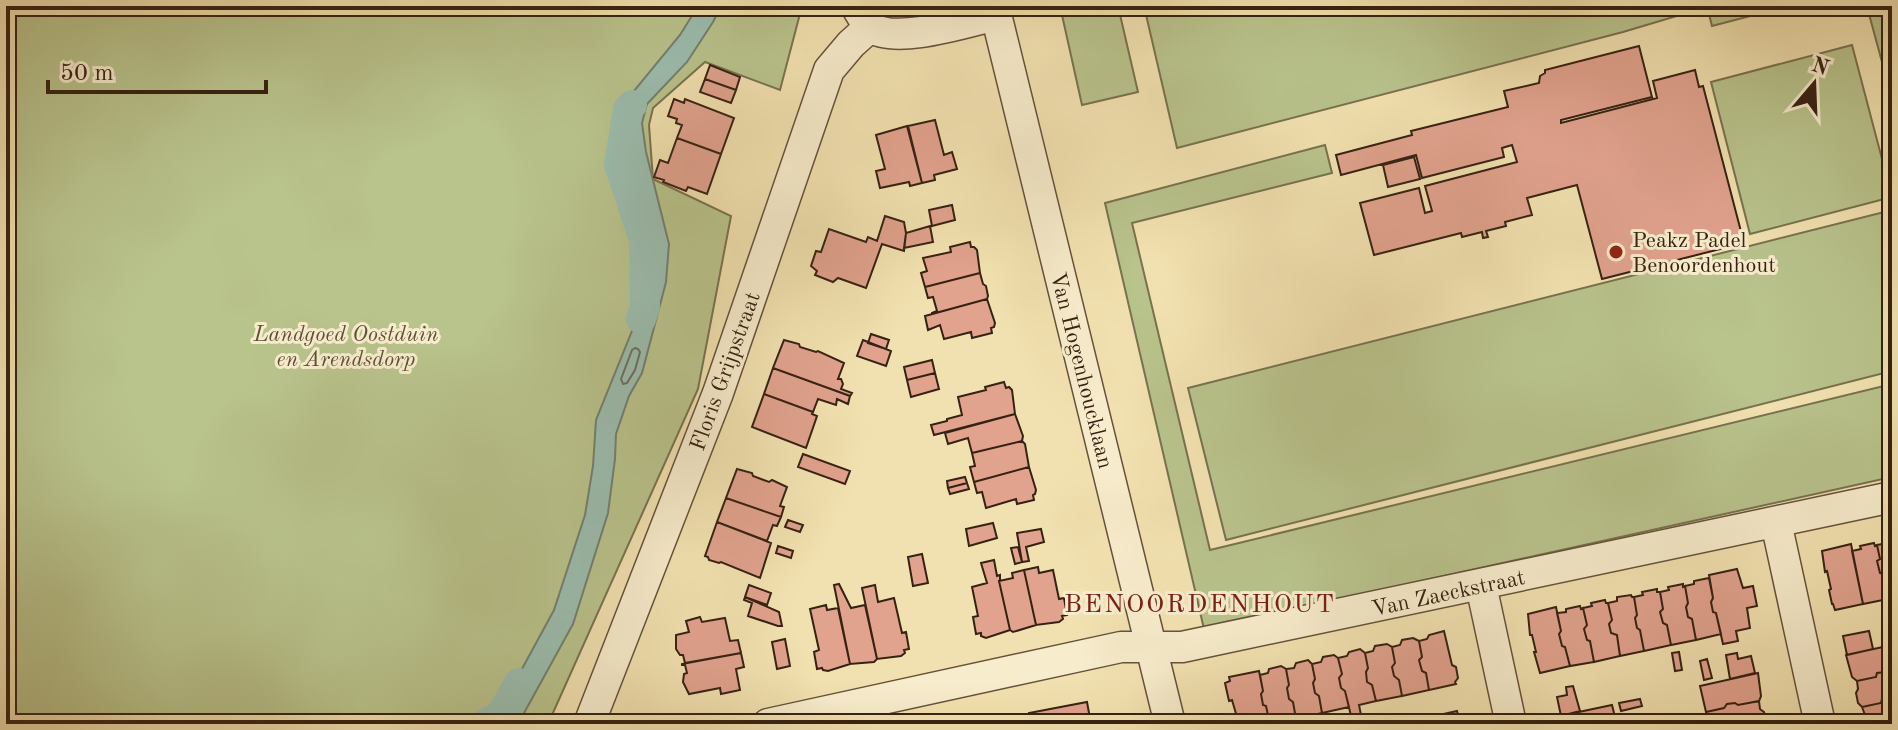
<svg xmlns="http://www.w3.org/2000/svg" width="1898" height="730" viewBox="0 0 1898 730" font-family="'Old Standard TT',serif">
  <rect width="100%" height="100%" fill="#f2e1b0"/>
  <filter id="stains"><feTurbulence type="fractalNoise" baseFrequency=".0025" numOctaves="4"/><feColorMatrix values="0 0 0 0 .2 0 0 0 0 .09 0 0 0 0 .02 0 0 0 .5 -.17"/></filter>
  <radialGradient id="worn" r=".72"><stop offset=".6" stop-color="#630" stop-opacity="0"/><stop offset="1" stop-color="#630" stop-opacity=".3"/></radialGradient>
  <path fill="#b9c38c" stroke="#78724f" stroke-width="2" d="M6 6H802L780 90 705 62 653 108 649 125 653 179 731 216 698 389 548 724H6Z
    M1060 6H1118L1138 92 1082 105Z
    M1144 6H1691L1687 13 1623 32 1177 148Z
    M1707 6H1789L1712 26Z
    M1892 8V99L1869 14Z
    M1852 45 1892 197 1750 234 1711 82Z
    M1325 145 1332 173 1132 223 1210 550 1892 384V477L1204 629 1105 203Z
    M1892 210V371L1226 540 1188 388Z"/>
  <path fill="#9bbdae" stroke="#737f70" stroke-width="2" d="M698 6H721L713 22 687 62 647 104 642 123 646 152 669 244 666 282 642 373 629 396 616 434 615 459 608 513 573 624 518 724H492L554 610 585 515 593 466 596 420 636 321 646 274V252L623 149 622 124 629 97 680 35Z"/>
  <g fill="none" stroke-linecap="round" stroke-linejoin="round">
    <path stroke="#687060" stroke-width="2" d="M635 348 638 349 640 352 635 370 627 383 623 384 621 379 632 350Z"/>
    <path stroke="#9bbdae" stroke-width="30" d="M632 105 628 109 619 164 644 240 645 307 641 319
      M485 724 501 715 519 683"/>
  </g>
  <path fill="#e1a28e" stroke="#362212" stroke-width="2" d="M1639 46 1652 97 1561 120V123L1657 98 1653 81 1695 70 1699 87 1703 86 1744 243 1602 279 1577 185 1527 198 1532 215 1505 222 1506 226 1486 231 1488 237 1483 238 1482 232 1462 237 1461 233 1374 255 1360 203 1419 188 1425 213 1432 211 1425 186 1517 162 1512 145 1502 148 1504 157 1422 178 1416 155 1341 175 1336 155 1412 135 1411 131 1508 107 1504 91 1539 83 1540 76 1545 73V70Z
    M710 65 740 77 736 90 705 79Z
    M705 79 736 90 731 103 700 92Z
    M674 99 684 103 685 99 734 118 721 154 677 138 682 125 676 123 677 119 668 116Z
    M935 120 944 155 952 152 957 169 934 175 935 180 922 183 908 126Z
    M907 126 922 183 910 186 909 182 880 188 876 171 885 169 876 135Z
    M677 138 721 154 707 194 688 187 686 191 663 182 664 180 654 177 660 160 668 163Z
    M1414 157 1420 179 1388 187 1383 165Z
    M952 205 955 220 932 226 929 210Z
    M885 216 904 222 906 233 904 251 882 244 866 288 838 278 833 282 815 275 817 271 811 266 816 251 821 252 829 229 866 242 868 237 877 241Z
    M930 226 933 242 904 248 906 233Z
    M970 242 971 247H974L977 250 980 273 925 287 921 273 927 271 923 258 951 252 950 247Z
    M980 273 983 284 986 286 988 296 987 299 932 314V313L937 311 933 297 928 298 925 287Z
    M987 299 995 323 994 327 991 328 992 333 972 338 971 332 944 339 940 325 928 330 925 316Z
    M871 334 889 340 886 349 868 343Z
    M784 340 799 344 800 347 816 352 818 351 844 363 838 379H841L843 384 841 389 852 393 850 396 773 368Z
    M863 340 891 351 886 366 857 356Z
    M932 360 935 373 907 380 904 367Z
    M773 368 850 396 848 404 837 399 836 405 818 399 813 412 764 394Z
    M935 373 939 389 911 397 907 380Z
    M1004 382 1006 388 1009 387 1012 390 1015 414 934 435 931 425 947 421V419L962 415 958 397 986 390 985 387Z
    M764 394 813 412 812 414 817 416 806 448 752 427Z
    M1015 414 1023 436 1022 441 972 453 968 438 948 444 945 433Z
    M1022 441 1025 444 1029 467 974 482 970 467 975 466 972 453Z
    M803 454 850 471 845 484 798 467Z
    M1029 467 1036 490 1035 494 1033 495 1034 500 1017 504 1016 499 986 508 982 492 977 493 974 482Z
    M737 469 752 473 753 476 769 482 772 480 787 487 780 506 784 507 781 517 726 498Z
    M965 477 967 483 948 488 947 481Z
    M967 483 969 489 950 494 948 488Z
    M726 498 781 517 777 526 773 525 767 541 717 522Z
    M788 520 803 525 800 532 785 527Z
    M717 522 771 543 760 578 721 562 719 563 709 560 708 557 705 556Z
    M993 523 997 538 969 546 966 529Z
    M1041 529 1044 542 1026 547 1029 561 1022 562 1017 533Z
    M1892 539V598L1888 599 1883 574 1880 573 1877 561 1880 559 1877 545 1887 543 1886 540Z
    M1874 543 1875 546 1877 545 1880 559 1877 561 1880 573 1883 574 1888 599 1863 604 1852 551 1861 549 1860 546Z
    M1851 544 1863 604 1835 610 1833 604H1832L1829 590 1831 589 1827 571 1825 572 1822 551Z
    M778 546 793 551 791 558 776 553Z
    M1018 547 1022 562 1015 564 1011 548Z
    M922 554 928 583 913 586 908 557Z
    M994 560 997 576 1000 575V581H999L1010 630 986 638 981 636V633L976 634 973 617 978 616 972 587 987 583 981 563Z
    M1038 567 1039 573 1053 570 1059 599 1064 598 1067 615 1062 616 1063 619 1059 622 1036 625 1024 570Z
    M1737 569 1743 588 1753 586 1757 606 1747 608 1750 628 1736 631 1738 641 1723 644 1716 613 1713 612 1711 602 1713 598 1709 575Z
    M1024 570 1036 625 1013 632 1010 630 999 581 1013 578 1012 573Z
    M1709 578 1713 598 1711 602 1713 612 1716 613 1721 634 1696 640 1692 619 1688 617 1686 607 1688 603 1685 586 1694 584V581Z
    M839 584 851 608 865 605 877 659 874 662 850 664 834 585Z
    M1683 584V587L1685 586 1688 603 1686 607 1688 617 1692 619 1696 640 1671 645 1667 625 1663 623 1660 612 1663 609 1660 592 1669 590 1668 587Z
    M749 585 771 593 767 605 745 597Z
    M875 585 878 602 894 598 902 633 906 632 909 649 904 650 905 653 901 656 877 659 862 588Z
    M1657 589V592H1660L1663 609 1660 612 1663 623 1667 625 1671 645 1644 651 1640 630 1637 628 1635 618 1637 615 1634 597 1643 595 1642 592Z
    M1631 595 1632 597H1634L1637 615 1635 618 1637 628 1640 630 1644 651 1620 656 1617 635 1611 633 1609 624 1612 620 1608 603 1617 601V597Z
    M745 597 779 612 782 626H778L748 616 752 603 744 600Z
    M1605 600 1606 603H1608L1612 620 1609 624 1611 633 1617 635 1620 656 1594 662 1590 641 1587 640 1584 629 1587 625 1583 608 1592 606 1591 603Z
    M826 605 827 610 838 608 850 664 828 671 823 670 822 668 817 669 814 652 819 650 810 609Z
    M1580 606 1581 609 1583 608 1587 625 1584 629 1587 640 1590 641 1594 662 1570 666 1565 647 1562 646 1559 634 1561 631 1557 613 1566 612V609Z
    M1556 607 1561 631 1559 634 1562 646 1565 647 1570 666 1540 673 1534 652H1536L1532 635H1530L1528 614Z
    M700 617 702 622 725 618 730 641 738 640 741 653 685 663 683 655H680L676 649V635L689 632 686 621Z
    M1444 631 1452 665 1456 667 1458 678 1455 682 1456 684 1429 690 1426 673 1422 671 1419 660 1422 657 1419 641 1427 639 1429 635Z
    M1869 631 1873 649 1847 655 1843 636Z
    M1413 638 1419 641 1422 657 1419 660 1422 671 1426 673 1429 690 1402 696 1399 680 1394 676 1392 667 1395 663 1392 647 1400 645 1402 640Z
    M785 639 790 666 777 669 772 642Z
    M1387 644 1392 647 1395 663 1392 667 1394 676 1399 680 1402 696 1376 701 1372 685 1367 682 1366 672 1368 668 1365 653 1373 651 1375 646Z
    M1892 645V674H1889L1886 672 1877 673 1876 677 1857 681 1852 677 1846 655Z
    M1360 649 1365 653 1368 668 1366 672 1367 682 1372 685 1376 701 1359 705 1361 715 1357 716 1358 724H1353L1345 691 1341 688 1339 678 1342 674 1338 658 1347 656 1349 652Z
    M1679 652 1682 670 1675 671 1672 653Z
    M741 653 744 667 736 669 740 690 721 694 720 688 689 694 683 682 684 674 687 673 685 665H682V664Z
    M1737 653 1738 659 1751 656 1755 673 1730 679 1726 655Z
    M1334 655 1338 658 1342 674 1339 678 1341 688 1345 691 1349 707 1322 713 1319 696 1315 693 1313 683 1315 679 1312 664 1321 662 1323 657Z
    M1707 659 1712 678 1704 680 1700 661Z
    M1308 660 1312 664 1315 679 1313 683 1315 693 1319 696 1322 713 1296 719 1293 702 1289 699 1287 688 1289 685 1286 669 1294 668 1296 663Z
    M1281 666 1286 669 1289 685 1287 688 1289 699 1293 702 1296 719 1270 724 1266 706 1263 705 1261 694 1263 691 1260 675 1268 673 1269 669Z
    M1259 671 1263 691 1261 694 1263 705 1266 706 1270 724H1239L1232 700 1229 701 1225 683 1230 681 1229 677Z
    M1886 672 1889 674H1892V698L1882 699 1881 703 1862 707 1858 703 1856 693 1858 689 1857 681 1876 677 1877 673Z
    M1758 673 1761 696 1759 701 1738 705 1735 703 1727 704 1724 708 1706 712 1700 686Z
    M1573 686 1580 711 1561 716 1557 697 1567 695 1566 687Z
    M1891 697 1892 724H1863L1862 719 1865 715 1862 707 1881 703 1882 699Z
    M1640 699 1642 706 1621 711 1619 703Z
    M1759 701 1760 709 1764 712 1767 722 1766 724H1708L1706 712 1724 708 1727 704 1735 703 1738 705Z
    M1087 702 1091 724H1031L1029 713Z
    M1612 705 1615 717 1608 718 1610 724H1554L1553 720H1550V718Z
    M1457 711 1460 724H1431L1430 717Z"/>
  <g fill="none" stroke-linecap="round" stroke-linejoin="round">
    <g stroke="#65523a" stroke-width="33">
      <path id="street" d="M856 6C860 12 865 23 870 27 896 45 966 22 996 15
        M994 6 1170 724
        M1776 522 1820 724
        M1481 585 1511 724
        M589 724 718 393 829 70 851 44 870 27
        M768 724 1121 647H1182L1892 497"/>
    </g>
    <use href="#street" stroke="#f7eccc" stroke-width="30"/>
  </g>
  <circle fill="#8f2418" stroke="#f7eccc" stroke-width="3" cx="1616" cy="252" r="8"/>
  <g text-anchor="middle" stroke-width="6" stroke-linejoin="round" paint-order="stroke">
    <g font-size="22" fill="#362212" stroke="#f7eccc" text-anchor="start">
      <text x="1632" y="247">Peakz Padel<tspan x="1632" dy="25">Benoordenhout</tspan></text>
    </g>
    <g font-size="22" font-style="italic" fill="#5d5237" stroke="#f7eccc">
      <text x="346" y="341">Landgoed Oostduin<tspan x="346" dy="25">en Arendsdorp</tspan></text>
    </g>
    <g font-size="22" fill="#362212" stroke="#f7eccc">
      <text transform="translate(1083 370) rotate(76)" y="8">Van Hogenhoucklaan</text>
      <text transform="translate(724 371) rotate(-70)" y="8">Floris Grijpstraat</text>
      <text transform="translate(1448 592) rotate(-12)" y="8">Van Zaeckstraat</text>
    </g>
    <g font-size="26" letter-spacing="2" fill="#7a1f14" stroke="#f7eccc">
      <text x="1200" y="612">BENOORDENHOUT</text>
    </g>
  </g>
  <rect width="1898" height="730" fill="none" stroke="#f2e1b0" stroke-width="32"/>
  <rect x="8" y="8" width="1882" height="714" fill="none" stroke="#362212" stroke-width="4"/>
  <rect x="16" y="16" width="1866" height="698" fill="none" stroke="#362212" stroke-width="2"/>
  <g transform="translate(1814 84) rotate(19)" stroke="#f7eccc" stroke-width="6" paint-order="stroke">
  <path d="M0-6L14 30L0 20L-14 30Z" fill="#362212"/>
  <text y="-12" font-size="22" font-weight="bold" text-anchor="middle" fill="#362212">N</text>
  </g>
  <path d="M48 80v12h218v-12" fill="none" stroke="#362212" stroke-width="4"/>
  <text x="60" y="80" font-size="24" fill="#362212" stroke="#f7eccc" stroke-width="6" paint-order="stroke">50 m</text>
  <rect width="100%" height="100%" filter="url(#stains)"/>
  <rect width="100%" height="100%" fill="url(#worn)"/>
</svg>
